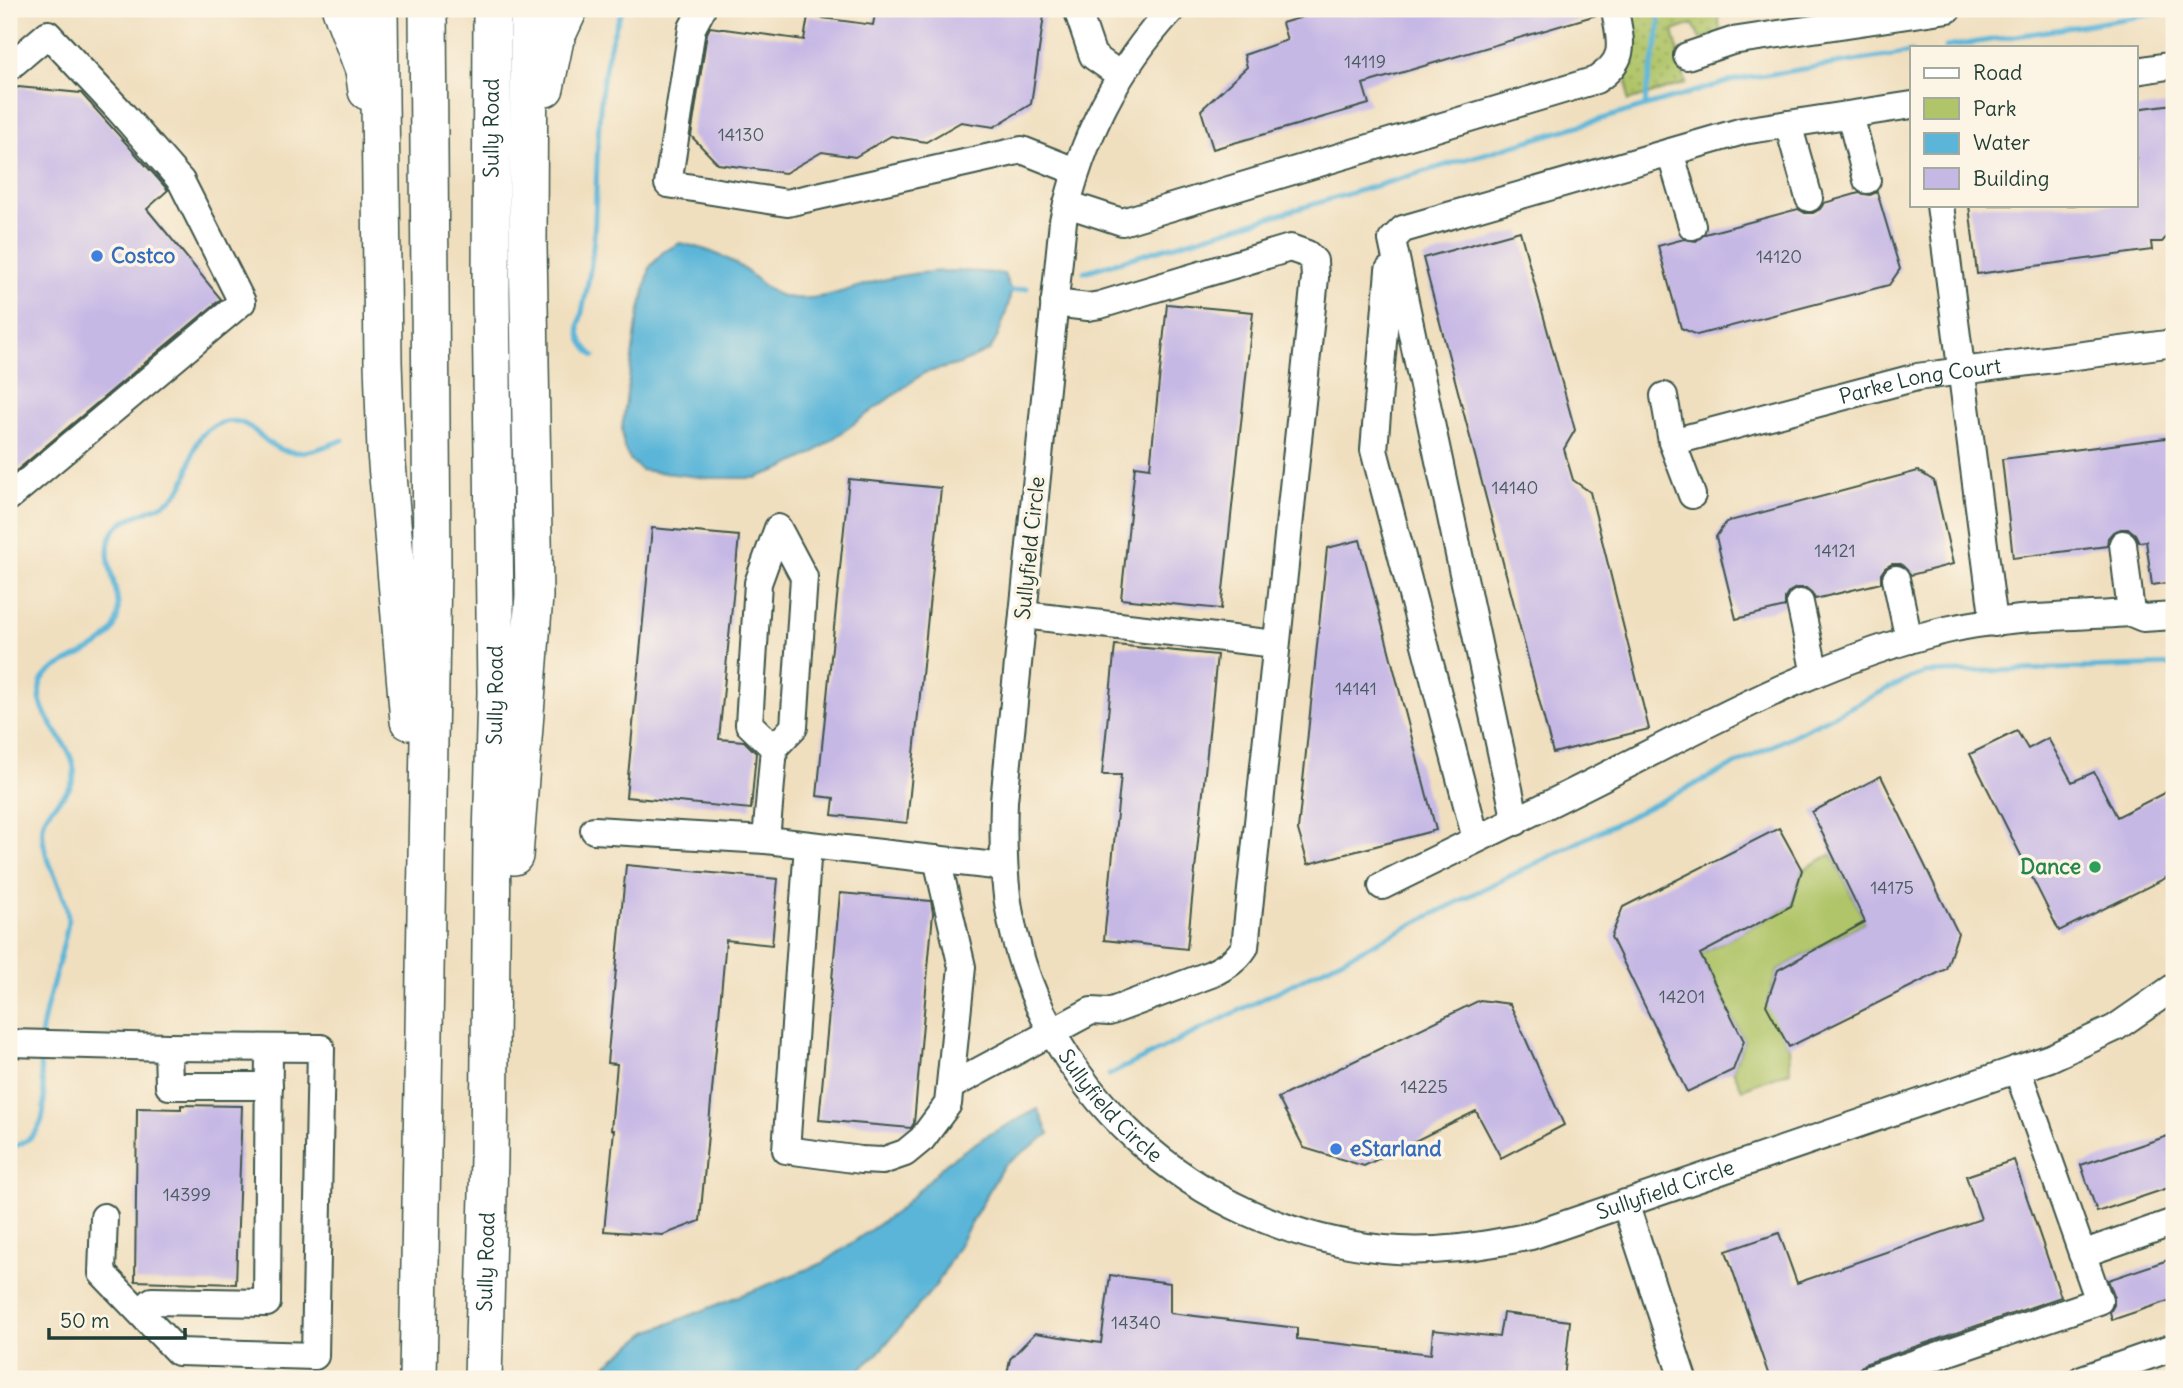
<svg xmlns="http://www.w3.org/2000/svg" width="2183" height="1388" viewBox="0 0 2183 1388" font-family="Delius,sans-serif">
  <defs>
    <pattern id="grass-dots" width="8" height="8" patternUnits="userSpaceOnUse" patternTransform="scale(1.75)"><rect width="8" height="8" fill="#b0c569"/><path d="M2 2h.1M6 6h.1" fill="none" stroke="#8fa157" stroke-width="1.8" stroke-linecap="round"/></pattern>
  </defs>
  <rect width="100%" height="100%" fill="#fcf5e5"/>
  <filter id="ink" filterUnits="userSpaceOnUse"><feTurbulence type="fractalNoise" baseFrequency=".0143" numOctaves="2"/><feDisplacementMap in="SourceGraphic" scale="14" xChannelSelector="R" yChannelSelector="G"/><feConvolveMatrix kernelMatrix="1 2 1 2 8 2 1 2 1" color-interpolation-filters="sRGB"/></filter>
  <filter id="wash" filterUnits="userSpaceOnUse"><feTurbulence type="fractalNoise" baseFrequency=".00686" numOctaves="4" result="noise"/><feDisplacementMap in="SourceGraphic" scale="28" xChannelSelector="R" yChannelSelector="G"/><feGaussianBlur stdDeviation="1.57" result="paint"/><feColorMatrix in="noise" values="0 0 0 0 0 0 0 0 0 0 0 0 0 0 0 0 0 1.4 0 .05"/><feComposite in="paint" operator="in"/></filter>
  <g filter="url(#wash)">
    <rect width="100%" height="100%" fill="#f0dfbf"/>
    <path fill="url(#grass-dots)" stroke="#68814e" stroke-width="2" d="M1628 9H1717L1721 34 1700 39 1693 24 1673 31 1686 83 1628 101 1627 71C1641 53 1631 29 1628 9Z"/>
    <path fill="#b0c569" stroke="#68814e" stroke-width="2" d="M1832 854 1865 922 1778 970 1767 1002 1789 1047 1790 1071 1742 1089 1733 1070 1744 1041 1700 954 1791 906 1802 870Z"/>
    <path fill="#5ab5d8" stroke="#3c7986" stroke-width="2" d="M680 243C700 247 718 253 735 263 756 275 767 296 793 298 825 301 852 287 882 280 923 269 962 269 1004 274L1011 291 1008 306 998 336 990 350 960 364 924 373 812 454 781 469 755 478H707L641 470 630 460 624 448 622 428 637 323 650 267 663 252Z
      M1038 1109 1049 1134 1003 1166 937 1284 879 1352 849 1379H607L606 1365 648 1332 823 1263 900 1209 947 1162 986 1136Z"/>
    <g fill="none" stroke-linecap="round" stroke-linejoin="round">
      <path stroke="#5ab5d8" stroke-width="5" d="M1946 47 2174 11
        M1645 106C1647 72 1662 43 1659 9
        M1084 272 1734 80 1912 52
        M1011 291 1027 288
        M594 356C583 346 579 339 579 325 586 296 592 265 594 235 599 165 593 72 623 9
        M41 1036C45 1008 54 981 61 954 63 943 68 930 68 918 66 886 39 858 43 826 46 802 78 794 74 768 69 739 35 716 40 686 43 663 100 655 113 630 129 601 103 571 109 542 116 513 153 515 172 498 198 476 184 442 212 427 251 407 257 445 286 451 305 456 325 446 343 440
        M1109 1075 1905 680 1925 673 2174 665
        M9 1148C60 1134 41 1089 39 1053"/>
    </g>
    <g id="blocks">
      <path fill="#c6b8e5" d="M876 9H1045L1031 104 994 127 961 122 926 142 891 136 855 157 822 152 785 173 718 164 691 136 707 33 710 27 804 40 808 16 873 25Z
        M1330 9H1600V14L1363 84 1369 104 1213 149 1201 110 1247 67 1244 55 1287 40 1282 23Z
        M18 87 81 93 168 190 147 209 221 299 9 477V94Z
        M2174 104V229L2162 242H2151L2152 250 1977 274 1969 205H2136V109Z
        M1877 192 1900 269 1889 285 1697 335 1681 328 1658 246 1684 239 1696 241 1705 234 1798 209 1805 213H1813L1820 209 1824 203 1859 193 1870 195Z
        M1520 231 1575 430 1564 449 1573 480 1590 492 1649 729 1553 753 1423 258Z
        M1167 304 1253 312 1221 609 1121 599 1135 466 1150 468Z
        M2174 437V582L2152 585 2146 541 2139 542 2135 534 2129 529H2121L2113 532 2108 538 2107 546 2013 558 2002 459Z
        M1918 471 1934 481 1953 564 1911 575 1901 564H1892L1885 568 1881 574V583L1815 599 1812 593 1806 588H1796L1789 592 1785 598V607L1736 619 1716 537 1726 522Z
        M849 479 941 488 907 823 832 815 834 798 817 796Z
        M652 528 739 536 719 739 744 741 756 753 751 809 626 797Z
        M1360 540 1436 830 1308 864 1298 830 1327 548Z
        M1115 645 1217 655 1187 949 1104 940 1121 775H1102Z
        M2017 731 2028 749 2048 738 2072 782 2094 772 2117 817 2174 788V874L2059 931 1970 754Z
        M1881 776 1958 933 1946 969 1789 1047 1766 1005 1778 970 1865 922 1812 812Z
        M1779 828 1802 870 1791 906 1700 954 1744 1041 1733 1070 1687 1092 1611 937 1623 907Z
        M626 865 778 879 772 945 726 940 700 1221 663 1235 604 1231 614 1130H611L617 1064 607 1063Z
        M840 893 931 901 933 913 914 1123 911 1128 819 1120Z
        M1480 1000 1510 1004 1564 1125 1501 1158 1476 1111 1364 1166 1304 1148 1278 1098Z
        M181 1105 242 1106 236 1284 135 1281 137 1108 181 1109Z
        M2174 1134V1186L2097 1212 2081 1165Z
        M2014 1160 2061 1297 1864 1364 1854 1374 1840 1379H1770L1726 1251 1779 1233 1797 1283 1981 1219 1966 1176Z
        M2174 1258V1299L2112 1320 2110 1312 2114 1305V1296L2108 1280Z
        M1110 1275 1170 1283V1313L1297 1328V1339L1431 1354 1433 1330 1499 1337 1503 1313 1570 1321 1564 1379H1006L1010 1359 1035 1333 1101 1343Z"/>
    </g>
  </g>
  <g filter="url(#ink)">
    <use href="#blocks" fill-opacity="0" stroke="#3e5549" stroke-width="2"/>
    <g fill="none" stroke-linecap="round" stroke-linejoin="round">
      <g stroke="#3e5549" stroke-width="30">
        <g id="minor">
          <path d="M702 9 692 28 668 184 787 203 1022 150 1075 171"/>
          <path d="M1077 9 1093 56 1120 75"/>
          <path id="s1" d="M1172 9C1115 70 1081 140 1063 221L1004 801C1003 833 1003 865 1007 896 1034 1088 1195 1230 1384 1249 1434 1254 1483 1246 1531 1236L2050 1058 2115 1028 2174 987"/>
          <path d="M1687 56 1732 41 1948 9"/>
          <path d="M9 67 48 34 119 110 181 181 242 302 9 497"/>
          <path d="M2136 71 2174 65"/>
          <path d="M1850 115 1867 180"/>
          <path d="M1788 124 1809 198"/>
          <path d="M1670 152 1692 226"/>
          <path d="M1067 204 1122 222 1596 80C1629 58 1620 43 1615 9"/>
          <path d="M1940 205 1994 623"/>
          <path d="M1389 270 1374 450 1476 839"/>
          <path d="M1664 396 1672 442 1692 495"/>
          <path id="s2" d="M1672 442 1917 377 2174 343"/>
          <path d="M2123 544 2131 613"/>
          <path d="M1896 579 1909 640"/>
          <path d="M1800 603 1815 674"/>
          <path d="M1023 615 1276 644"/>
          <path d="M774 748 749 724 758 583 778 528 804 577 794 727 774 748 766 840 1004 867"/>
          <path d="M1516 822 1392 240 1403 229 1743 131 1912 105"/>
          <path d="M594 830 766 840"/>
          <path d="M808 845 786 1150 861 1160 882 1161 905 1153 922 1139 948 1104 962 967 937 859"/>
          <path d="M1382 886C1458 848 1535 812 1611 773 1719 718 1828 658 1946 630 2005 616 2071 617 2131 613L2143 618 2174 616"/>
          <path d="M9 1043 168 1047 321 1048 315 1356 178 1352 102 1273 104 1217"/>
          <path d="M168 1047 169 1086H269"/>
          <path d="M951 1086 1091 1011 1109 1012 1211 974C1225 967 1236 961 1245 947L1315 278 1314 261 1307 254 1290 248 1100 305 1088 307 1054 303"/>
          <path d="M1625 1203 1683 1379"/>
          <path d="M2082 1254 2174 1222"/>
          <path d="M140 1312 152 1301 267 1303 269 1048"/>
          <path d="M1869 1379 2099 1301 2017 1069"/>
          <path d="M2082 1379 2174 1347"/>
        </g>
      </g>
      <g stroke="#3e5549" stroke-width="40">
        <g id="highway">
          <path d="M341 9 364 70 367 91"/>
          <path d="M379 9 383 362 386 452 409 721"/>
          <path d="M545 88 555 39 569 9"/>
          <path d="M514 856 534 596 528 246 529 9"/>
          <path d="M418 1379 432 566 428 9"/>
          <path id="s3" d="M483 1379 489 1157 492 839 496 692 491 294 492 9"/>
        </g>
      </g>
      <use href="#minor" stroke="#fff" stroke-width="26"/>
      <use href="#highway" stroke="#fff" stroke-width="37"/>
    </g>
  </g>
  <g fill="#3f7fe0" stroke="#fcf5e5" stroke-width="2.5">
    <circle cx="97" cy="256" r="7"/>
    <circle cx="1336" cy="1149" r="7"/>
  </g>
  <circle fill="#2e9e5b" stroke="#fcf5e5" stroke-width="2.5" cx="2095" cy="867" r="7"/>
  <g text-anchor="middle" stroke-width="7" stroke-linejoin="round" paint-order="stroke">
    <g font-size="18" fill="#495c60">
      <text x="1365" y="68">14119</text>
      <text x="741" y="141">14130</text>
      <text x="1779" y="263">14120</text>
      <text x="1515" y="494">14140</text>
      <text x="1835" y="557">14121</text>
      <text x="1356" y="695">14141</text>
      <text x="1892" y="894">14175</text>
      <text x="1682" y="1003">14201</text>
      <text x="1424" y="1093">14225</text>
      <text x="187" y="1201">14399</text>
      <text x="1136" y="1329">14340</text>
    </g>
    <g font-size="21" fill="#1f3d34" stroke="#fcf5e5">
      <text dy="7" stroke="none"><textPath href="#s3" startOffset="1251">Sully Road</textPath></text>
      <text dy="7" stroke="none"><textPath href="#s2" startOffset="256">Parke Long Court</textPath></text>
      <text transform="translate(1030 548) rotate(-84)" y="7">Sullyfield Circle</text>
      <text dy="7" stroke="none"><textPath href="#s3" startOffset="684">Sully Road</textPath></text>
      <text dy="7" stroke="none"><textPath href="#s1" startOffset="1158">Sullyfield Circle</textPath></text>
      <text dy="7" stroke="none"><textPath href="#s1" startOffset="1766">Sullyfield Circle</textPath></text>
      <text dy="7" stroke="none"><textPath href="#s3" startOffset="117">Sully Road</textPath></text>
    </g>
    <g font-size="21" font-weight="bold" fill="#366cbe" stroke="#fcf5e5" text-anchor="start">
      <text x="111" y="263">Costco</text>
      <text x="1350" y="1156">eStarland</text>
    </g>
    <g font-size="21" font-weight="bold" fill="#27864d" stroke="#fcf5e5" text-anchor="end">
      <text x="2081" y="874">Dance</text>
    </g>
  </g>
  <rect width="2183" height="1388" fill="none" stroke="#fcf5e5" stroke-width="35"/>
  <rect x="1910" y="46" width="228" height="161" fill="#fcf5e5" stroke="#a4ab9e" stroke-width="2"/>
  <rect x="1924" y="68" width="35" height="10" fill="#ffffff" stroke="#a4ab9e" stroke-width="2"/>
  <text x="1973" y="80" font-size="21" fill="#1f3d34">Road</text>
  <rect x="1924" y="98" width="35" height="21" fill="#b0c569" stroke="#a4ab9e" stroke-width="2"/>
  <text x="1973" y="116" font-size="21" fill="#1f3d34">Park</text>
  <rect x="1924" y="133" width="35" height="21" fill="#5ab5d8" stroke="#a4ab9e" stroke-width="2"/>
  <text x="1973" y="150" font-size="21" fill="#1f3d34">Water</text>
  <rect x="1924" y="168" width="35" height="21" fill="#c6b8e5" stroke="#a4ab9e" stroke-width="2"/>
  <text x="1973" y="186" font-size="21" fill="#1f3d34">Building</text>
  <path d="M49 1328v10h136v-10" fill="none" stroke="#1f3d34" stroke-width="3.5"/>
  <text x="60" y="1328" font-size="21" fill="#1f3d34" stroke="#fcf5e5" stroke-width="5" paint-order="stroke">50 m</text>
</svg>
